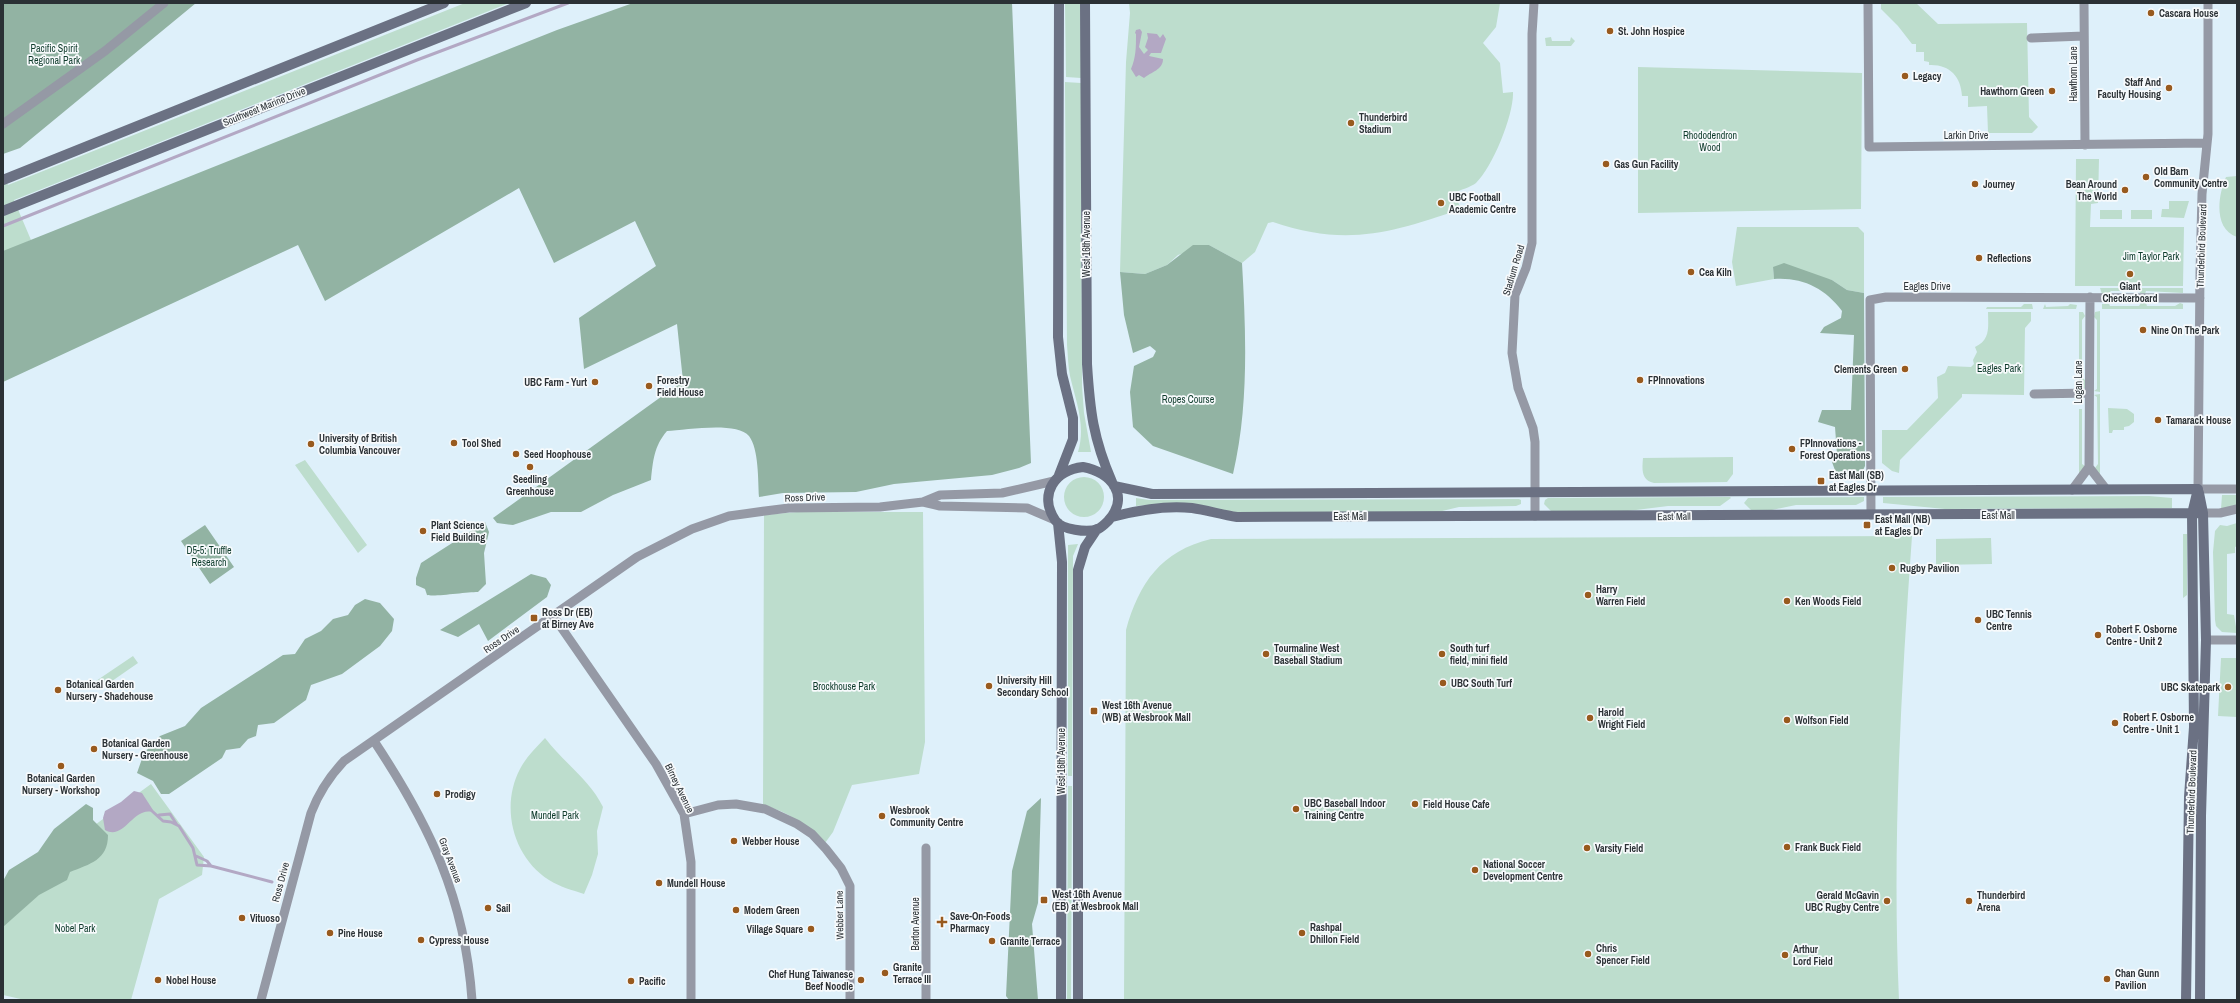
<svg xmlns="http://www.w3.org/2000/svg" width="2240" height="1003" viewBox="0 0 2240 1003" font-family="'Archivo Narrow',sans-serif">
  <rect width="100%" height="100%" fill="#def0fa"/>
  <path fill="#bdddcd" d="M465 3H509L14 200 31 240 3 253V174L8 185Z
    M1065 3H1081V78L1066 77Z
    M1129 3H1500L1496 27 1483 43 1500 63 1503 93 1513 92C1514 114 1493 167 1476 183 1471 187 1460 190 1454 193L1461 209C1391 233 1346 247 1273 222L1268 223 1255 252 1242 263 1209 245 1178 255 1167 265 1145 274 1120 272 1126 62 1130 13Z
    M1881 3H1916L1938 24 2027 23 2029 117 2038 127 2032 133H1988L1987 106 1968 107V96H1962C1961 76 1949 64 1929 65V62L1924 61V52H1916V44H1912L1898 26 1881 9Z
    M1551 37 1552 41H1570L1571 37 1575 41 1571 46H1546L1545 38Z
    M1638 67 1862 73 1861 209 1638 213Z
    M1065 82 1081 83 1082 386 1084 413 1091 452H1078C1086 425 1076 402 1070 376 1068 366 1068 356 1067 345Z
    M2076 159H2099L2098 203 2091 204 2090 227H2184L2183 286H2075Z
    M2237 176V237C2213 229 2218 195 2226 177Z
    M2169 201H2189L2184 218 2161 217 2162 209H2169Z
    M2100 210H2122V219H2100Z
    M2131 210H2152V219H2131Z
    M1737 227H1858L1864 233V293L1847 290 1832 280 1773 267 1774 279 1736 286 1732 262Z
    M2100 288H2183V293L2146 291 2145 294 2140 293 2139 291H2111L2108 294H2102Z
    M2141 303H2146L2147 306H2175L2180 303 2183 304V309H2102V304H2109L2110 306H2139Z
    M2024 304H2032L2033 309H1986L1987 307H2021Z
    M2045 304 2046 307 2068 306 2070 304 2077 305 2076 309H2043Z
    M2100 311V392L2094 391 2097 389V320L2094 317 2095 312Z
    M1988 312H2031V321L2025 328 2024 395 1962 394V397L1900 460 1899 473 1892 471 1882 463V430H1907L1938 398 1937 377 1945 373 1948 366 1971 367 1974 364 1973 360 1977 352 1975 347C1991 340 1988 326 1988 312Z
    M2079 312H2083L2085 316 2082 320V377L2085 380V388L2079 389Z
    M2100 394V474L2096 473 2095 468 2098 464 2097 397 2094 395Z
    M2108 408 2127 409 2134 414V422L2129 426 2124 427V430H2113L2112 433H2109Z
    M2079 409H2082V464L2085 466 2079 474Z
    M1733 457V474L1727 482 1654 483C1641 480 1642 469 1643 458Z
    M305 460 367 545 358 553 295 465Z
    M1064 497a20 20 0 1 1 40 0a20 20 0 1 1-40 0Z
    M2222 495H2237V505L2221 509Z
    M2149 496 2172 498V508L1945 509 1883 503V497Z
    M1864 497V501L1856 505H1796L1772 510H1751L1744 503 1748 498Z
    M1136 498 1149 500 1519 499 1521 500V504L1516 506 1459 507 1438 512 1247 513 1147 505 1136 506Z
    M1548 498 1730 497 1731 498 1720 506H1668L1628 511H1551L1544 504 1545 500Z
    M797 512H923L925 742 919 774 852 785 833 832 825 843C806 825 789 812 763 805L764 515Z
    M2237 523V546L2235 547V553L2227 554V614L2234 615 2237 633 2222 632 2216 626 2215 620 2213 552 2215 531 2220 525 2227 526Z
    M2183 534H2187V595L2183 598Z
    M1912 536C1901 691 1892 845 1899 1000H1124L1126 630C1139 583 1161 551 1211 539Z
    M1991 538 1992 564 1936 565V539Z
    M1078 544 1073 556 1072 776H1068V545Z
    M133 656 138 663 102 688 96 681Z
    M2221 658H2237V717L2218 716Z
    M545 738C563 762 590 780 603 807L597 831 598 854 592 875 584 894C572 890 560 887 549 880 513 857 500 807 520 769 526 757 536 748 545 738Z
    M151 784 204 857 202 875 159 899 131 1000H25L3 995V892Z
    M1068 786H1072V797L1071 1000H1067Z"/>
  <path fill="#92b3a3" d="M3 3H196L20 148 3 154Z
    M633 3H1012L1031 463 1019 468 992 475 894 484 856 492 783 493 759 497C758 481 759 449 749 436 737 421 685 430 667 431 654 446 653 461 651 480L613 495 581 512H551L513 525 497 523 493 518 683 381 677 324 584 369 579 318 656 266 635 221 554 263 519 188 325 301 298 245 3 382V251L557 30Z
    M1193 245H1209L1242 263C1246 333 1249 406 1233 474L1153 446 1133 427 1130 392 1134 366 1153 357 1156 351 1150 346 1133 353 1124 315 1120 272 1145 274 1167 265Z
    M1784 263 1832 280 1847 290 1864 293 1865 466 1860 476 1852 479 1836 473 1832 462 1837 454 1835 427 1818 422 1822 410H1851L1854 335 1820 333 1824 327 1841 318 1842 311C1825 288 1802 277 1774 279L1773 267Z
    M485 522 489 532 484 553 486 584 478 592C466 592 435 597 427 595L425 589 416 585V578L421 563Z
    M205 525 234 567 210 584 181 541Z
    M531 574 546 578 551 585 547 597 488 641 479 624 458 637 440 630Z
    M365 599 380 603 394 619 392 631 380 646 342 674 311 685 306 700 274 723 258 725 256 736 248 739 240 748 226 750 222 758 169 794H161L153 781 137 773 144 753 160 736 185 726 201 708 260 670 283 655 295 654 305 639 321 631 333 619 348 615 355 605Z
    M1041 798 1038 903 1032 924 1038 1000H1009L1006 996 1012 871 1027 811Z
    M86 804 93 808V820L108 835C108 860 90 864 70 872L67 880 39 895 3 927V881L9 870 38 852 54 829Z"/>
  <path fill="#b3a8c4" d="M1140 29 1142 32 1139 47 1144 54 1148 50 1145 47 1148 38 1147 33 1157 34 1160 38 1163 34 1166 39 1161 53H1151L1149 56 1163 59C1163 70 1151 72 1144 78L1139 75 1136 77 1131 69C1136 57 1136 48 1136 34L1135 33 1136 30Z
    M134 791 142 793 153 810 152 812C133 807 124 841 105 830L103 818 105 811 121 802Z"/>
  <g fill="none" stroke-linecap="round" stroke-linejoin="round">
    <path stroke="#b3a8c4" stroke-width="3" d="M3 226 417 60 568 3
      M152 811 163 821 171 822 179 826 193 848 197 865 211 866 272 882
      M159 815 170 814 177 825
      M196 856 207 861 211 866"/>
    <path stroke="#9599a5" stroke-width="9" d="M1534 3 1532 34V243L1526 268 1515 295 1512 353 1518 388 1533 428 1535 442V516
      M1868 3 1869 147 2207 143
      M2084 3 2085 145
      M2208 3V134L2202 194 2200 273 2198 489H2237
      M2031 38 2084 36
      M3 124 105 51 164 3
      M2090 297 2089 467 2106 489
      M2034 394 2089 393
      M2072 490 2089 467
      M923 502 940 506 1027 508 1055 520
      M2203 513H2220L2237 509
      M1871 515 1870 300 1886 297 2200 298
      M554 617 656 764 684 814 691 862V1000
      M2206 640H2237
      M374 741C429 824 465 898 472 1000
      M684 814 718 805 736 804 765 809 797 824 812 834 826 849 841 868 850 886V1000
      M926 848V1000
      M261 1000 311 813C319 792 329 777 344 761L637 557 692 529 729 516 765 511 789 508 880 507 923 502 940 495 1002 493 1054 481"/>
    <path stroke="#6b7183" stroke-width="10" d="M1085 3 1087 364C1090 411 1093 438 1112 482
      M3 180 444 3
      M3 211 526 3
      M1083 467C1111 472 1131 496 1108 521 1105 524 1102 527 1098 529 1088 533 1061 530 1055 520 1038 494 1055 470 1083 467Z
      M1059 475 1073 439V418L1062 374 1058 337 1059 3
      M1114 486 1152 494 2198 489
      M2199 493 2203 513 2206 640 2201 816 2200 1000
      M1112 517C1138 510 1165 505 1192 508 1207 510 1222 515 1237 517L2203 513
      M1058 523 1062 562 1061 1000
      M1078 1000V570L1085 547 1097 529
      M2186 1000 2189 797 2194 727 2192 514 2198 489"/>
  </g>
  <g fill="#985a1e" stroke="#f7fafc" stroke-width="1.5">
    <circle cx="2151" cy="13" r="4"/>
    <circle cx="1610" cy="31" r="4"/>
    <circle cx="1905" cy="76" r="4"/>
    <circle cx="2169" cy="88" r="4"/>
    <circle cx="2052" cy="91" r="4"/>
    <circle cx="1351" cy="123" r="4"/>
    <circle cx="1606" cy="164" r="4"/>
    <circle cx="2146" cy="177" r="4"/>
    <circle cx="1975" cy="184" r="4"/>
    <circle cx="2125" cy="190" r="4"/>
    <circle cx="1441" cy="203" r="4"/>
    <circle cx="1979" cy="258" r="4"/>
    <circle cx="1691" cy="272" r="4"/>
    <circle cx="2130" cy="274" r="4"/>
    <circle cx="2143" cy="330" r="4"/>
    <circle cx="1905" cy="369" r="4"/>
    <circle cx="1640" cy="380" r="4"/>
    <circle cx="595" cy="382" r="4"/>
    <circle cx="649" cy="386" r="4"/>
    <circle cx="2158" cy="420" r="4"/>
    <circle cx="454" cy="443" r="4"/>
    <circle cx="311" cy="444" r="4"/>
    <circle cx="1792" cy="449" r="4"/>
    <circle cx="516" cy="454" r="4"/>
    <circle cx="530" cy="467" r="4"/>
    <rect x="1817" y="477" width="8" height="8" rx="2"/>
    <rect x="1863" y="521" width="8" height="8" rx="2"/>
    <circle cx="423" cy="531" r="4"/>
    <circle cx="1892" cy="568" r="4"/>
    <circle cx="1588" cy="595" r="4"/>
    <circle cx="1787" cy="601" r="4"/>
    <rect x="530" y="614" width="8" height="8" rx="2"/>
    <circle cx="1978" cy="620" r="4"/>
    <circle cx="2098" cy="635" r="4"/>
    <circle cx="1266" cy="654" r="4"/>
    <circle cx="1442" cy="654" r="4"/>
    <circle cx="1443" cy="683" r="4"/>
    <circle cx="989" cy="686" r="4"/>
    <circle cx="2228" cy="687" r="4"/>
    <circle cx="58" cy="690" r="4"/>
    <rect x="1090" y="707" width="8" height="8" rx="2"/>
    <circle cx="1590" cy="718" r="4"/>
    <circle cx="1787" cy="720" r="4"/>
    <circle cx="2115" cy="723" r="4"/>
    <circle cx="94" cy="749" r="4"/>
    <circle cx="61" cy="766" r="4"/>
    <circle cx="437" cy="794" r="4"/>
    <circle cx="1415" cy="804" r="4"/>
    <circle cx="1296" cy="809" r="4"/>
    <circle cx="882" cy="816" r="4"/>
    <circle cx="734" cy="841" r="4"/>
    <circle cx="1787" cy="847" r="4"/>
    <circle cx="1587" cy="848" r="4"/>
    <circle cx="1475" cy="870" r="4"/>
    <circle cx="659" cy="883" r="4"/>
    <rect x="1040" y="896" width="8" height="8" rx="2"/>
    <circle cx="1887" cy="901" r="4"/>
    <circle cx="1969" cy="901" r="4"/>
    <circle cx="488" cy="908" r="4"/>
    <circle cx="736" cy="910" r="4"/>
    <circle cx="242" cy="918" r="4"/>
    <path d="M940 916h4v4h4v4h-4v4h-4v-4h-4v-4h4z"/>
    <circle cx="811" cy="929" r="4"/>
    <circle cx="330" cy="933" r="4"/>
    <circle cx="1302" cy="933" r="4"/>
    <circle cx="421" cy="940" r="4"/>
    <circle cx="992" cy="941" r="4"/>
    <circle cx="1588" cy="954" r="4"/>
    <circle cx="1785" cy="955" r="4"/>
    <circle cx="885" cy="973" r="4"/>
    <circle cx="2107" cy="979" r="4"/>
    <circle cx="158" cy="980" r="4"/>
    <circle cx="861" cy="980" r="4"/>
    <circle cx="631" cy="981" r="4"/>
  </g>
  <g text-anchor="middle" stroke-width="3.5" stroke-linejoin="round" paint-order="stroke">
    <g font-size="10" font-weight="bold" fill="#2b3135" stroke="#f7fafc" text-anchor="start">
      <text x="2159" y="17">Cascara House</text>
      <text x="1618" y="35">St. John Hospice</text>
      <text x="1913" y="80">Legacy</text>
      <text x="2161" y="86" text-anchor="end">Staff And<tspan x="2161" dy="12">Faculty Housing</tspan></text>
      <text x="2044" y="95" text-anchor="end">Hawthorn Green</text>
      <text x="1359" y="121">Thunderbird<tspan x="1359" dy="12">Stadium</tspan></text>
      <text x="1614" y="168">Gas Gun Facility</text>
      <text x="2154" y="175">Old Barn<tspan x="2154" dy="12">Community Centre</tspan></text>
      <text x="1983" y="188">Journey</text>
      <text x="2117" y="188" text-anchor="end">Bean Around<tspan x="2117" dy="12">The World</tspan></text>
      <text x="1449" y="201">UBC Football<tspan x="1449" dy="12">Academic Centre</tspan></text>
      <text x="1987" y="262">Reflections</text>
      <text x="1699" y="276">Cea Kiln</text>
      <text x="2130" y="290" text-anchor="middle">Giant<tspan x="2130" dy="12">Checkerboard</tspan></text>
      <text x="2151" y="334">Nine On The Park</text>
      <text x="1897" y="373" text-anchor="end">Clements Green</text>
      <text x="657" y="384">Forestry<tspan x="657" dy="12">Field House</tspan></text>
      <text x="1648" y="384">FPInnovations</text>
      <text x="587" y="386" text-anchor="end">UBC Farm - Yurt</text>
      <text x="2166" y="424">Tamarack House</text>
      <text x="319" y="442">University of British<tspan x="319" dy="12">Columbia Vancouver</tspan></text>
      <text x="462" y="447">Tool Shed</text>
      <text x="1800" y="447">FPInnovations -<tspan x="1800" dy="12">Forest Operations</tspan></text>
      <text x="524" y="458">Seed Hoophouse</text>
      <text x="1829" y="479">East Mall (SB)<tspan x="1829" dy="12">at Eagles Dr</tspan></text>
      <text x="530" y="483" text-anchor="middle">Seedling<tspan x="530" dy="12">Greenhouse</tspan></text>
      <text x="1875" y="523">East Mall (NB)<tspan x="1875" dy="12">at Eagles Dr</tspan></text>
      <text x="431" y="529">Plant Science<tspan x="431" dy="12">Field Building</tspan></text>
      <text x="1900" y="572">Rugby Pavilion</text>
      <text x="1596" y="593">Harry<tspan x="1596" dy="12">Warren Field</tspan></text>
      <text x="1795" y="605">Ken Woods Field</text>
      <text x="542" y="616">Ross Dr (EB)<tspan x="542" dy="12">at Birney Ave</tspan></text>
      <text x="1986" y="618">UBC Tennis<tspan x="1986" dy="12">Centre</tspan></text>
      <text x="2106" y="633">Robert F. Osborne<tspan x="2106" dy="12">Centre - Unit 2</tspan></text>
      <text x="1274" y="652">Tourmaline West<tspan x="1274" dy="12">Baseball Stadium</tspan></text>
      <text x="1450" y="652">South turf<tspan x="1450" dy="12">field, mini field</tspan></text>
      <text x="997" y="684">University Hill<tspan x="997" dy="12">Secondary School</tspan></text>
      <text x="1451" y="687">UBC South Turf</text>
      <text x="66" y="688">Botanical Garden<tspan x="66" dy="12">Nursery - Shadehouse</tspan></text>
      <text x="2220" y="691" text-anchor="end">UBC Skatepark</text>
      <text x="1102" y="709">West 16th Avenue<tspan x="1102" dy="12">(WB) at Wesbrook Mall</tspan></text>
      <text x="1598" y="716">Harold<tspan x="1598" dy="12">Wright Field</tspan></text>
      <text x="2123" y="721">Robert F. Osborne<tspan x="2123" dy="12">Centre - Unit 1</tspan></text>
      <text x="1795" y="724">Wolfson Field</text>
      <text x="102" y="747">Botanical Garden<tspan x="102" dy="12">Nursery - Greenhouse</tspan></text>
      <text x="61" y="782" text-anchor="middle">Botanical Garden<tspan x="61" dy="12">Nursery - Workshop</tspan></text>
      <text x="445" y="798">Prodigy</text>
      <text x="1304" y="807">UBC Baseball Indoor<tspan x="1304" dy="12">Training Centre</tspan></text>
      <text x="1423" y="808">Field House Cafe</text>
      <text x="890" y="814">Wesbrook<tspan x="890" dy="12">Community Centre</tspan></text>
      <text x="742" y="845">Webber House</text>
      <text x="1795" y="851">Frank Buck Field</text>
      <text x="1595" y="852">Varsity Field</text>
      <text x="1483" y="868">National Soccer<tspan x="1483" dy="12">Development Centre</tspan></text>
      <text x="667" y="887">Mundell House</text>
      <text x="1052" y="898">West 16th Avenue<tspan x="1052" dy="12">(EB) at Wesbrook Mall</tspan></text>
      <text x="1879" y="899" text-anchor="end">Gerald McGavin<tspan x="1879" dy="12">UBC Rugby Centre</tspan></text>
      <text x="1977" y="899">Thunderbird<tspan x="1977" dy="12">Arena</tspan></text>
      <text x="496" y="912">Sail</text>
      <text x="744" y="914">Modern Green</text>
      <text x="950" y="920">Save-On-Foods<tspan x="950" dy="12">Pharmacy</tspan></text>
      <text x="250" y="922">Vituoso</text>
      <text x="1310" y="931">Rashpal<tspan x="1310" dy="12">Dhillon Field</tspan></text>
      <text x="803" y="933" text-anchor="end">Village Square</text>
      <text x="338" y="937">Pine House</text>
      <text x="429" y="944">Cypress House</text>
      <text x="1000" y="945">Granite Terrace</text>
      <text x="1596" y="952">Chris<tspan x="1596" dy="12">Spencer Field</tspan></text>
      <text x="1793" y="953">Arthur<tspan x="1793" dy="12">Lord Field</tspan></text>
      <text x="893" y="971">Granite<tspan x="893" dy="12">Terrace III</tspan></text>
      <text x="2115" y="977">Chan Gunn<tspan x="2115" dy="12">Pavilion</tspan></text>
      <text x="853" y="978" text-anchor="end">Chef Hung Taiwanese<tspan x="853" dy="12">Beef Noodle</tspan></text>
      <text x="166" y="984">Nobel House</text>
      <text x="639" y="985">Pacific</text>
    </g>
    <g font-size="10" fill="#0e3b2b" stroke="#f7fafc">
      <text x="54" y="52">Pacific Spirit<tspan x="54" dy="12">Regional Park</tspan></text>
      <text x="1710" y="139">Rhododendron<tspan x="1710" dy="12">Wood</tspan></text>
      <text x="2151" y="260">Jim Taylor Park</text>
      <text x="1999" y="372">Eagles Park</text>
      <text x="1188" y="403">Ropes Course</text>
      <text x="209" y="554">D5-5: Truffle<tspan x="209" dy="12">Research</tspan></text>
      <text x="844" y="690">Brockhouse Park</text>
      <text x="555" y="819">Mundell Park</text>
      <text x="75" y="932">Nobel Park</text>
    </g>
    <g font-size="10" fill="#2b3135" stroke="#f7fafc">
      <text transform="translate(2073 74) rotate(-90)" y="4">Hawthorn Lane</text>
      <text transform="translate(264 106) rotate(-22)" y="4">Southwest Marine Drive</text>
      <text x="1966" y="139">Larkin Drive</text>
      <text transform="translate(1086 244) rotate(-90)" y="4">West 16th Avenue</text>
      <text transform="translate(2201 246) rotate(-88)" y="4">Thunderbird Boulevard</text>
      <text transform="translate(1513 270) rotate(-73)" y="4">Stadium Road</text>
      <text x="1927" y="290">Eagles Drive</text>
      <text transform="translate(2078 382) rotate(-90)" y="4">Logan Lane</text>
      <text transform="translate(805 497) rotate(-2)" y="4">Ross Drive</text>
      <text x="1998" y="519">East Mall</text>
      <text x="1350" y="520">East Mall</text>
      <text transform="translate(1674 516) rotate(-1)" y="4">East Mall</text>
      <text transform="translate(501 639) rotate(-34)" y="4">Ross Drive</text>
      <text transform="translate(1061 761) rotate(-90)" y="4">West 16th Avenue</text>
      <text transform="translate(680 788) rotate(64)" y="4">Birney Avenue</text>
      <text transform="translate(2191 792) rotate(-88)" y="4">Thunderbird Boulevard</text>
      <text transform="translate(451 860) rotate(69)" y="4">Gray Avenue</text>
      <text transform="translate(280 882) rotate(-75)" y="4">Ross Drive</text>
      <text transform="translate(839 915) rotate(-91)" y="4">Webber Lane</text>
      <text transform="translate(915 924) rotate(-90)" y="4">Berton Avenue</text>
    </g>
  </g>
  <rect width="2240" height="1003" fill="none" stroke="#2b3135" stroke-width="8"/>
</svg>
